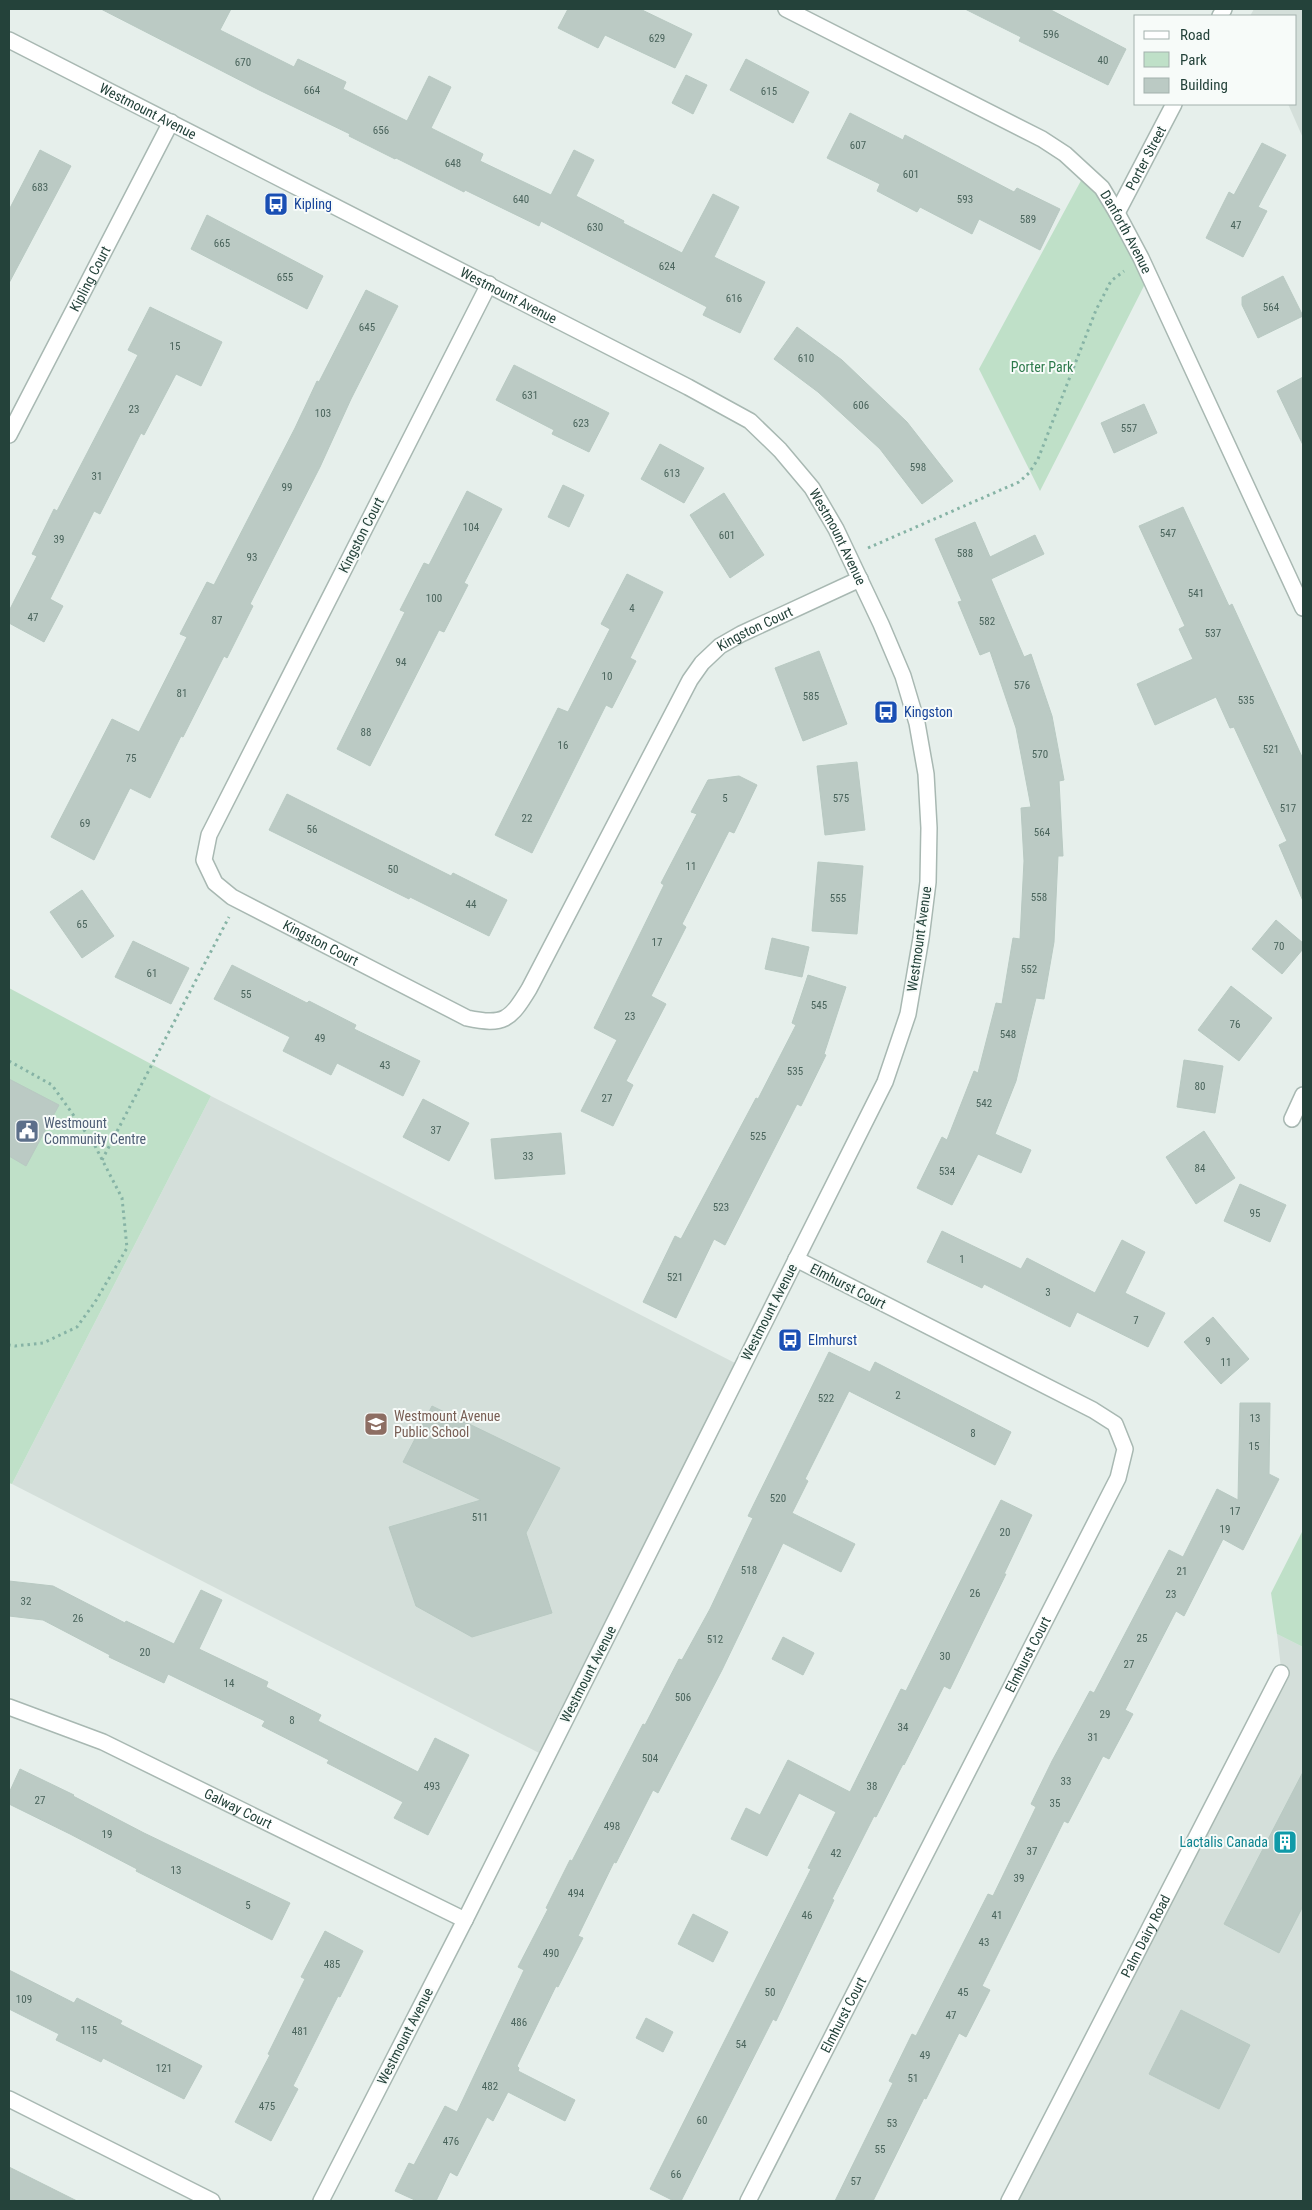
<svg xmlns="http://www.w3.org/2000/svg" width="1312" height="2210" viewBox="0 0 1312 2210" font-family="'Roboto Condensed',sans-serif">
  <rect width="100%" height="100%" fill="#e6efeb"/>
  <path fill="#d4dfda" d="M1254 9H1303V138L1288 104H1296V16H1250Z
    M211 1096 739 1365 545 1756 12 1484Z
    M1277 1634 1303 1647V2201H1009L1281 1668Z"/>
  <path fill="#bfe0c8" d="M1084 175 1099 190 1147 280 1040 491 979 369Z
    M9 988 211 1096 12 1484 9 1483Z
    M1303 1530V1647L1277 1634 1271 1593Z"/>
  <path fill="#bbcac4" stroke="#b8c9c2" d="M101 9H231L220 30 294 67 298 59 346 82 343 89 407 121 429 76 451 87 431 128 483 154 480 161 551 195 574 150 594 160 576 196 624 221 623 223 682 253 713 194 739 207 714 257 765 282 740 333 703 315 707 307 541 221 539 226 465 190 464 192 396 158 395 159 349 136 350 134 259 90Z
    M568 9H640L692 34 675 68 605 35 598 48 558 28Z
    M965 9H1049L1126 49 1108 85 1019 41 1021 37Z
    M746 59 809 92 793 123 730 90Z
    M686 75 707 85 693 114 672 103Z
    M850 113 903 140 905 135 1014 192 1017 188 1060 209 1040 250 979 219 972 234 920 207 917 212 877 191 880 184 827 158Z
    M1262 143 1286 155 1258 207 1267 211 1243 257 1206 238 1229 192 1234 195Z
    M40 150 71 166 9 283V210Z
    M207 215 323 276 307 309 191 249Z
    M1283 276 1303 316 1258 338 1242 305V297Z
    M366 290 398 306 351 399 320 467 250 604 253 606 227 658 224 656 183 737 181 736 150 798 130 788 94 860 51 837 112 719 139 732 187 637 180 634 207 582 214 585 295 428 317 381 319 382Z
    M150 307 222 342 201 386 176 374 144 435 141 433 100 514 94 511 50 599 63 606 44 642 9 623V611L37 556 32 554 54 509 57 511 138 355 128 350Z
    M797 327 842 360 907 422 953 481 922 504 880 449 818 392 774 359Z
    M514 365 609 413 589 452 552 434 554 430 496 400Z
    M1303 377V445L1277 391Z
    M1144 404 1157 433 1114 453 1101 423Z
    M660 444 704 468 684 503 641 479Z
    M563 485 584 495 569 527 548 517Z
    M467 491 502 509 464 583 468 585 444 632 439 630 370 766 337 749 405 612 400 610 424 563 429 565Z
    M724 493 764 555 730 578 690 515Z
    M1183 507 1229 606 1232 604 1303 759V901L1279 845 1287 841 1234 727 1230 728 1216 697 1155 725 1137 684 1193 659 1179 629 1185 626 1139 526Z
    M975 522 990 557 1035 535 1044 554 991 579 1024 657 1031 654 1052 716 1064 780 1059 781 1063 856H1058L1054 942 1044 999 1036 998 1016 1081 995 1134 1031 1150 1021 1173 978 1154 952 1205 917 1188 942 1137 947 1140 974 1071 978 1073 996 1003 1002 1004 1013 938 1020 939 1024 861 1021 808 1031 807 1016 728 990 651 980 655 958 602 962 601 935 539Z
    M627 574 663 592 630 658 636 661 612 708 606 705 532 853 495 835 558 708 568 712 610 629 601 624Z
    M819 651 847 724 803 741 775 668Z
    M857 762 865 830 825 835 817 766Z
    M739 776 757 785 734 833 729 831 682 924 686 927 651 996 666 1004 626 1081 633 1085 613 1126 581 1111 617 1040 594 1028 664 885 661 883 697 814 691 812 708 780Z
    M287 794 451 876 453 873 507 900 489 936 410 897 409 899 269 830Z
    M818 862 863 866 857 934 812 931Z
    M82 890 114 936 82 958 50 912Z
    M1276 920 1303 943V949L1282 974 1252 949Z
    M772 938 809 947 802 977 765 969Z
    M133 941 189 968 171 1004 115 977Z
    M232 965 307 1003 309 1001 356 1025 354 1029 420 1061 403 1096 337 1063 331 1075 283 1051 290 1037 214 999Z
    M808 975 846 987 824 1054 826 1055 801 1106 797 1104 725 1245 714 1239 676 1318 643 1302 675 1236 681 1239 756 1098 758 1099 796 1025 792 1023Z
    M1231 986 1272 1018 1239 1061 1198 1030Z
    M1184 1060 1223 1066 1215 1113 1177 1107Z
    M9 1079 59 1105 26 1166 9 1156Z
    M423 1099 469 1123 449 1161 403 1137Z
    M1204 1131 1235 1178 1196 1204 1166 1157Z
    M561 1133 565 1174 495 1179 491 1139Z
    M1240 1184 1286 1205 1270 1242 1224 1221Z
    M942 1231 1021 1269 1027 1258 1095 1293 1122 1240 1145 1252 1125 1293 1165 1313 1148 1347 1077 1312 1070 1327 984 1284 982 1288 927 1262Z
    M1213 1317 1249 1359 1221 1384 1184 1342Z
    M829 1352 870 1372 875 1362 1011 1432 995 1465 849 1391 805 1479 808 1481 792 1513 855 1544 841 1572 783 1543 722 1670 658 1793 653 1790 616 1863 614 1862 578 1936 583 1938 558 1987 556 1986 517 2066 519 2068 518 2071 575 2100 565 2121 508 2092 493 2121 487 2117 457 2176 450 2172 436 2201H417L395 2191 409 2163 414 2165 445 2106 457 2112 524 1970 518 1967 548 1909 546 1908 570 1860 572 1861 643 1724 645 1725 679 1659 682 1660 710 1609 753 1518 748 1516Z
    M1240 1403H1270L1269 1474 1279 1479 1243 1550 1223 1539 1184 1616 1176 1611 1125 1710 1133 1714 1109 1759 1103 1756 1068 1823 1064 1821 982 1986 990 1990 966 2037 959 2033 926 2099 924 2098 873 2201H835L893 2083 889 2081 912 2034 916 2036 988 1894 993 1896 1036 1807 1031 1804 1052 1761 1090 1691 1094 1693 1169 1550 1183 1557 1217 1489 1238 1500Z
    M432 1406 560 1468 526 1533 552 1613 472 1637 416 1606 389 1527 481 1500 403 1462Z
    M1001 1500 1032 1515 1004 1574H1006L950 1689 944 1686 904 1765 903 1764 876 1817 874 1816 832 1899 834 1900 776 2021 773 2019 681 2201H674L650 2189 811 1869 808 1868 836 1812 799 1793 767 1856 731 1839 746 1808 760 1815 788 1760 850 1792 901 1689 906 1691Z
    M9 1581 53 1586 125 1623 126 1621 174 1644 201 1590 222 1600 199 1649 268 1682 266 1687 321 1715 318 1721 418 1772 435 1738 469 1755 428 1835 394 1818 403 1802 327 1763 329 1760 262 1726 265 1721 168 1674 164 1683 109 1657 110 1655 43 1620 9 1616Z
    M783 1637 814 1653 803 1675 772 1659Z
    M20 1769 74 1795 73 1796 144 1833 290 1903 272 1940 136 1871 137 1869 70 1834 9 1804V1793Z
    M1303 1772V1906L1279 1953 1224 1924Z
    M693 1914 728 1932 713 1962 678 1944Z
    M325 1931 363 1951 340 1997 338 1996 293 2086 298 2089 271 2141 235 2122 270 2055 268 2054 305 1979 301 1977Z
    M9 1970 74 2003 77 1998 122 2021 120 2024 202 2066 184 2099 103 2058 101 2062 56 2040 59 2034 9 2009Z
    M1181 2010 1250 2045 1219 2109 1149 2074Z
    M646 2018 673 2032 663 2052 636 2038Z
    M9 2167 77 2201H9Z"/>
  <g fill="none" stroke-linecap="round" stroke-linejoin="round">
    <g stroke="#a8b8b2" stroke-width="18">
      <g id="minor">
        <path id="s1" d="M786 9 1042 139 1065 154 1102 188 1117 213 1141 258 1303 608"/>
        <path d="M1220 16 1224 9"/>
        <path id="s2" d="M1117 213 1174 104"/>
        <path id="s3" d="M489 284 209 835 204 860 215 883 232 897 467 1018C504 1026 510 1020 529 989L690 680 702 663 720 646 741 634 860 579"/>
        <path id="s4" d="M9 435 171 122"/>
        <path d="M1292 1119 1303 1095"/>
        <path id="s5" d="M9 1707 103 1742 465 1920"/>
        <path d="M9 2099 212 2201"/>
        <path id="s6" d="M748 2201 1118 1478 1125 1449 1115 1424 1093 1410 796 1259"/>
        <path id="s7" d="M1009 2201 1281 1673"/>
      </g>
    </g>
    <g stroke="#a8b8b2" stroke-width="18">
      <g id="tertiary">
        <path id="s8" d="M9 40 688 387 750 421 780 450 812 488 836 529 881 624 903 676 917 723 926 774 929 828 928 882 921 938 908 1014 885 1082 465 1920 321 2201"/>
      </g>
    </g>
    <path stroke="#86b3a5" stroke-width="3" stroke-dasharray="2.5 4" stroke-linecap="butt" d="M868 548 1019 482 1029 473 1038 459 1096 310 1111 281 1124 271
      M9 1061 52 1085 94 1144 122 1198 127 1248 95 1302 77 1327 43 1343 15 1346 9 1345
      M102 1160 229 917"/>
    <use href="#minor" stroke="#fff" stroke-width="15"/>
    <use href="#tertiary" stroke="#fff" stroke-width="15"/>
  </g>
  <defs>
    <g id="bus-square" transform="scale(1.25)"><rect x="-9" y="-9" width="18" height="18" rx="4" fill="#1a4fb4" stroke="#f7fbf9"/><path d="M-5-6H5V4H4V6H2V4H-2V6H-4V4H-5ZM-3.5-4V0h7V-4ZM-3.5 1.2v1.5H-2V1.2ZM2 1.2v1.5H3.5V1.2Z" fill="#fff"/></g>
    <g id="civic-square" transform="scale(1.25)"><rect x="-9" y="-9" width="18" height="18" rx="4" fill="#5c6f8a" stroke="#f7fbf9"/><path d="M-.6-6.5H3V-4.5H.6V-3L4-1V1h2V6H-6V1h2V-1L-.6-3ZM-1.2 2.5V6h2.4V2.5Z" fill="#fff"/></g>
    <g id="school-square" transform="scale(1.25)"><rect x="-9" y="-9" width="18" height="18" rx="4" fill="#8d6e63" stroke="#f7fbf9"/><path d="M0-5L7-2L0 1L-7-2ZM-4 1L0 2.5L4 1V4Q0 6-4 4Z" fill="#fff"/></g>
    <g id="building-square" transform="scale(1.25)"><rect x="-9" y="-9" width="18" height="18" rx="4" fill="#0f9aa8" stroke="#f7fbf9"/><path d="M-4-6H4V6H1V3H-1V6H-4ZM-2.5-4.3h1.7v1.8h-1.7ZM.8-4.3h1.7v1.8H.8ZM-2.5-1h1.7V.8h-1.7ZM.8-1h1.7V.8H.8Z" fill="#fff"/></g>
  </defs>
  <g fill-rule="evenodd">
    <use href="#bus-square" x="276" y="204"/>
    <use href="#bus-square" x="886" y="712"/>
    <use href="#civic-square" x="27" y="1131"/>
    <use href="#bus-square" x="790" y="1340"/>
    <use href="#school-square" x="376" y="1424"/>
    <use href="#building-square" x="1285" y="1842"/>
  </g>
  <g text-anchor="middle" stroke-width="4" stroke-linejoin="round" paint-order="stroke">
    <g font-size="11" fill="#4a645c">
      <text x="1051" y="38">596</text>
      <text x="657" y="42">629</text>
      <text x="1103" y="64">40</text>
      <text x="243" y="66">670</text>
      <text x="312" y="94">664</text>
      <text x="769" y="95">615</text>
      <text x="381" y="134">656</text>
      <text x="858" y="149">607</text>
      <text x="453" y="167">648</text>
      <text x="911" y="178">601</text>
      <text x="40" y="191">683</text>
      <text x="521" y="203">640</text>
      <text x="965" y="203">593</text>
      <text x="1028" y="223">589</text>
      <text x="1236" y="229">47</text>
      <text x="595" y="231">630</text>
      <text x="222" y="247">665</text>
      <text x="667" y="270">624</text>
      <text x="285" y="281">655</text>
      <text x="734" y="302">616</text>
      <text x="1271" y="311">564</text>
      <text x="367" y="331">645</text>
      <text x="175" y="350">15</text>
      <text x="806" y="362">610</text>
      <text x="530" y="399">631</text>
      <text x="861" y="409">606</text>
      <text x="134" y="413">23</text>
      <text x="323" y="417">103</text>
      <text x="581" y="427">623</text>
      <text x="1129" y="432">557</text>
      <text x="918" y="471">598</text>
      <text x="672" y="477">613</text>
      <text x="97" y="480">31</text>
      <text x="287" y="491">99</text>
      <text x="471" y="531">104</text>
      <text x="1168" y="537">547</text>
      <text x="727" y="539">601</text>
      <text x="59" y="543">39</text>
      <text x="965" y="557">588</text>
      <text x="252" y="561">93</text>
      <text x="1196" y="597">541</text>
      <text x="434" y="602">100</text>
      <text x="632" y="612">4</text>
      <text x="33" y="621">47</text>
      <text x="217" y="624">87</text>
      <text x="987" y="625">582</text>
      <text x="1213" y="637">537</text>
      <text x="401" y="666">94</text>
      <text x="607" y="680">10</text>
      <text x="1022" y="689">576</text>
      <text x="182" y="697">81</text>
      <text x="811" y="700">585</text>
      <text x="1246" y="704">535</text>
      <text x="366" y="736">88</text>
      <text x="563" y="749">16</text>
      <text x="1271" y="753">521</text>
      <text x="1040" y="758">570</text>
      <text x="131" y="762">75</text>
      <text x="725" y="802">5</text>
      <text x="841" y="802">575</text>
      <text x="1288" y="812">517</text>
      <text x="527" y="822">22</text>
      <text x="85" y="827">69</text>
      <text x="312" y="833">56</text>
      <text x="1042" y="836">564</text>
      <text x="691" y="870">11</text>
      <text x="393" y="873">50</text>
      <text x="1039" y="901">558</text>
      <text x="838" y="902">555</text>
      <text x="471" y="908">44</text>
      <text x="82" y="928">65</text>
      <text x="657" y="946">17</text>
      <text x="1279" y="950">70</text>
      <text x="1029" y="973">552</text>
      <text x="152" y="977">61</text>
      <text x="246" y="998">55</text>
      <text x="819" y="1009">545</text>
      <text x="630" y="1020">23</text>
      <text x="1235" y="1028">76</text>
      <text x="1008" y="1038">548</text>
      <text x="320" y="1042">49</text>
      <text x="385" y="1069">43</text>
      <text x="795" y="1075">535</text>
      <text x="1200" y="1090">80</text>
      <text x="607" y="1102">27</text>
      <text x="984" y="1107">542</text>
      <text x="436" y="1134">37</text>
      <text x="758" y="1140">525</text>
      <text x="528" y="1160">33</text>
      <text x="1200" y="1172">84</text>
      <text x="947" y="1175">534</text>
      <text x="721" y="1211">523</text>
      <text x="1255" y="1217">95</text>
      <text x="962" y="1263">1</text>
      <text x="675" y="1281">521</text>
      <text x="1048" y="1296">3</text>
      <text x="1136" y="1324">7</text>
      <text x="1208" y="1345">9</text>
      <text x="1226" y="1366">11</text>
      <text x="898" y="1399">2</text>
      <text x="826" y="1402">522</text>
      <text x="1255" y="1422">13</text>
      <text x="973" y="1437">8</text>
      <text x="1254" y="1450">15</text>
      <text x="778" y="1502">520</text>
      <text x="1235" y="1515">17</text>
      <text x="480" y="1521">511</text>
      <text x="1225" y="1533">19</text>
      <text x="1005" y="1536">20</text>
      <text x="749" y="1574">518</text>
      <text x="1182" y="1575">21</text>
      <text x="975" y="1597">26</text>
      <text x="1171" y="1598">23</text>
      <text x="26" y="1605">32</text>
      <text x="78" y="1622">26</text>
      <text x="1142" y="1642">25</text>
      <text x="715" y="1643">512</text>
      <text x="145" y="1656">20</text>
      <text x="945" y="1660">30</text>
      <text x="1129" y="1668">27</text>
      <text x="229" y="1687">14</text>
      <text x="683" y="1701">506</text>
      <text x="1105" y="1718">29</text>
      <text x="292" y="1724">8</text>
      <text x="903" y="1731">34</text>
      <text x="1093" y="1741">31</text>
      <text x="650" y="1762">504</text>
      <text x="1066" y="1785">33</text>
      <text x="432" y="1790">493</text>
      <text x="872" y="1790">38</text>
      <text x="40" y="1804">27</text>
      <text x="1055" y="1807">35</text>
      <text x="612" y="1830">498</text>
      <text x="107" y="1838">19</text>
      <text x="1032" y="1855">37</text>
      <text x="836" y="1857">42</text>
      <text x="176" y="1874">13</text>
      <text x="1019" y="1882">39</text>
      <text x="576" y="1897">494</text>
      <text x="248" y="1909">5</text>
      <text x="807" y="1919">46</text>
      <text x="997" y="1919">41</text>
      <text x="984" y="1946">43</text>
      <text x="551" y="1957">490</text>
      <text x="332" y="1968">485</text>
      <text x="770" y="1996">50</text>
      <text x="963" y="1996">45</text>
      <text x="24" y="2003">109</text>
      <text x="951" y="2019">47</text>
      <text x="519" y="2026">486</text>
      <text x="89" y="2034">115</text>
      <text x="300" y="2035">481</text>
      <text x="741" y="2048">54</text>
      <text x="925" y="2059">49</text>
      <text x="164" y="2072">121</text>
      <text x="913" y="2082">51</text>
      <text x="490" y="2090">482</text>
      <text x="267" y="2110">475</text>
      <text x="702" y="2124">60</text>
      <text x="892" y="2127">53</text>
      <text x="451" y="2145">476</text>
      <text x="880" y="2153">55</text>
      <text x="676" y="2178">66</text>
      <text x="856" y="2185">57</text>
    </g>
    <g font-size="14" fill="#24423a" stroke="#f7fbf9">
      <text dy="5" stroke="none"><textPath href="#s8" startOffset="156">Westmount Avenue</textPath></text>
      <text dy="5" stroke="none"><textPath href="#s2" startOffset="62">Porter Street</textPath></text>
      <text dy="5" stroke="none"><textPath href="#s1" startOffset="415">Danforth Avenue</textPath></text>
      <text dy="5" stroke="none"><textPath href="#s4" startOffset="176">Kipling Court</textPath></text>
      <text dy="5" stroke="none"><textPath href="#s8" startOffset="561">Westmount Avenue</textPath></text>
      <text transform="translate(361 535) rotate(-63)" y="5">Kingston Court</text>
      <text dy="5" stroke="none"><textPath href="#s8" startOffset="980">Westmount Avenue</textPath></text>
      <text dy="5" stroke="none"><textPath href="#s3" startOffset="1465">Kingston Court</textPath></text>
      <text transform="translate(919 939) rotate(-82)" y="5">Westmount Avenue</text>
      <text dy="5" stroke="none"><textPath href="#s3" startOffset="791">Kingston Court</textPath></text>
      <text transform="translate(848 1286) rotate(27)" y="5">Elmhurst Court</text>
      <text transform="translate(769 1312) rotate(-63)" y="5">Westmount Avenue</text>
      <text dy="5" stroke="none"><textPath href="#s6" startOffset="614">Elmhurst Court</textPath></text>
      <text transform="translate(588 1674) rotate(-63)" y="5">Westmount Avenue</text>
      <text dy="5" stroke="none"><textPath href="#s5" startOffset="251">Galway Court</textPath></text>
      <text dy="5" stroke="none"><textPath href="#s7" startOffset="298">Palm Dairy Road</textPath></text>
      <text dy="5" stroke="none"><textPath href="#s6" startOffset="209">Elmhurst Court</textPath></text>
      <text transform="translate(405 2036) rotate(-63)" y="5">Westmount Avenue</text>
    </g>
    <g font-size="14" fill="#164399" stroke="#f7fbf9" text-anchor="start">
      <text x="294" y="209">Kipling</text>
      <text x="904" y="717">Kingston</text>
      <text x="808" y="1345">Elmhurst</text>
    </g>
    <g font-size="14" fill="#2d7a4b" stroke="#f7fbf9">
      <text x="1042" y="372">Porter Park</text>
    </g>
    <g font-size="14" fill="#4e5e75" stroke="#f7fbf9" text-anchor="start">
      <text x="44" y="1128">Westmount<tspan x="44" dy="16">Community Centre</tspan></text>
    </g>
    <g font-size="14" fill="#785e54" stroke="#f7fbf9" text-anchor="start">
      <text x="394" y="1421">Westmount Avenue<tspan x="394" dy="16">Public School</tspan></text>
    </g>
    <g font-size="14" fill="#0d838f" stroke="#f7fbf9" text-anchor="end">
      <text x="1268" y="1847">Lactalis Canada</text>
    </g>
  </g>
  <rect width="1312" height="2210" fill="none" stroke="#24423a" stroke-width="20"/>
  <rect x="1134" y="15" width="162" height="90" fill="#f7fbf9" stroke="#a3b1ad"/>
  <rect x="1144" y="31" width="25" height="8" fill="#ffffff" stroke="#a3b1ad"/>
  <text x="1180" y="40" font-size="15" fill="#24423a">Road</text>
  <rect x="1144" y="52" width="25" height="15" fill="#bfe0c8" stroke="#a3b1ad"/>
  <text x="1180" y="65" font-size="15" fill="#24423a">Park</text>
  <rect x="1144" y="78" width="25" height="15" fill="#bbcac4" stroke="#a3b1ad"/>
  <text x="1180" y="90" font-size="15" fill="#24423a">Building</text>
</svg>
